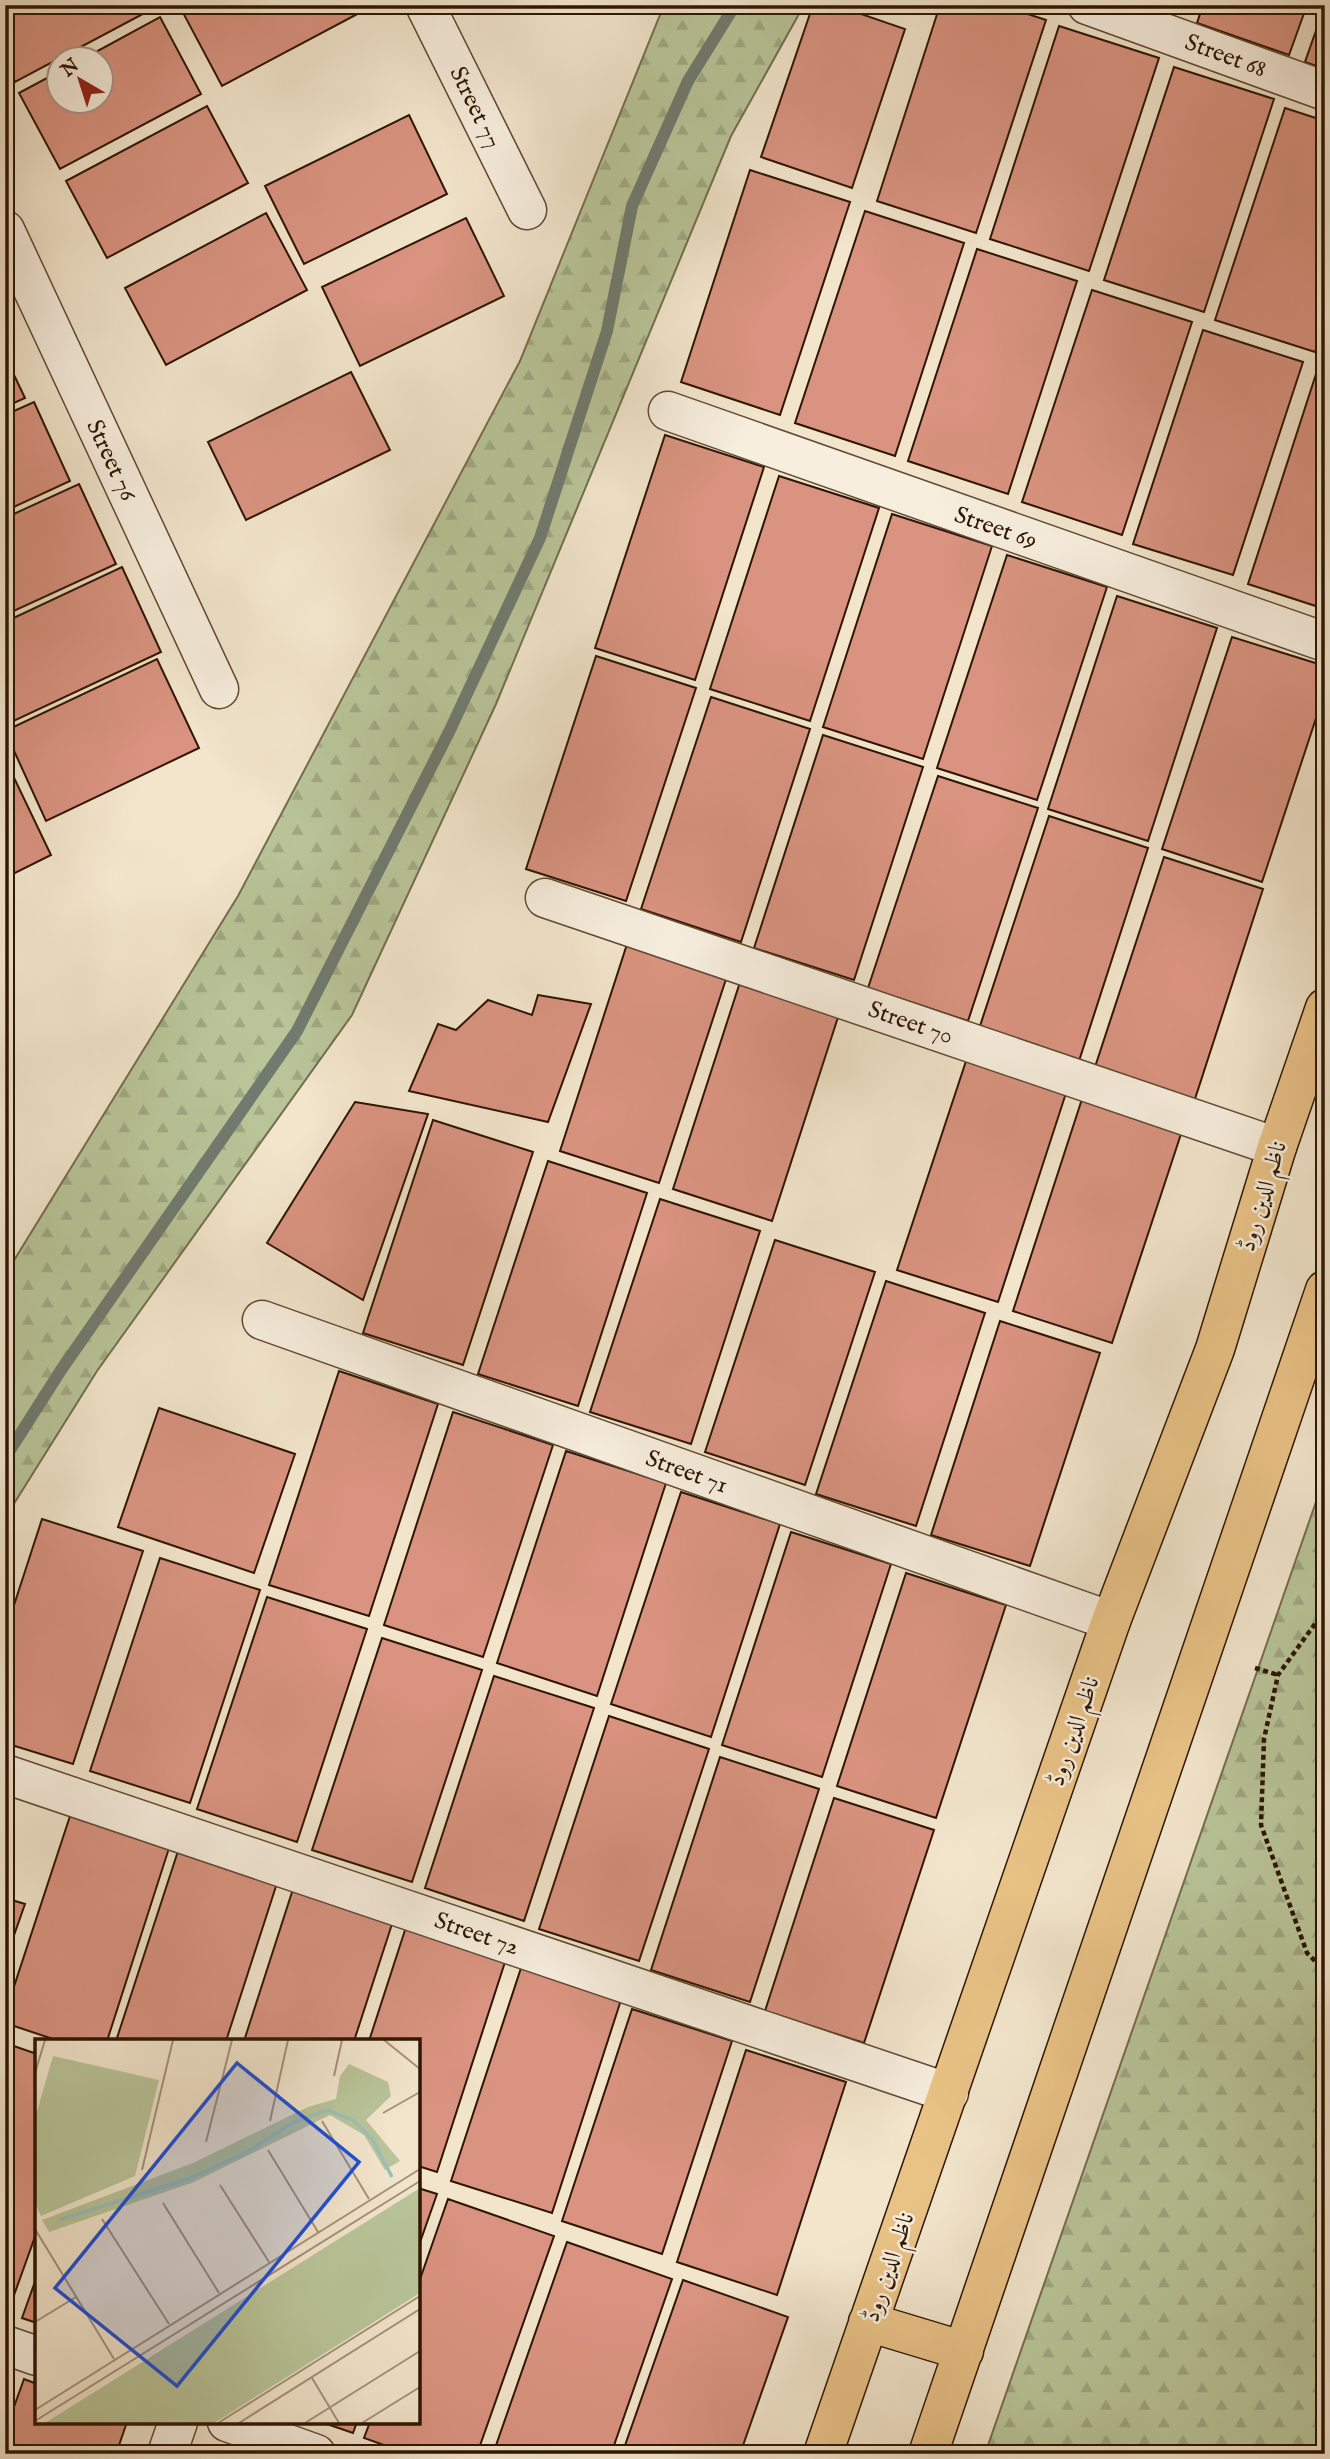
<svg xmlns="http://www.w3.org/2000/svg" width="1330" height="2459" viewBox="0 0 1330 2459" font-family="'IM FELL English',Amiri,serif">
  <defs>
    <pattern id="forest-firs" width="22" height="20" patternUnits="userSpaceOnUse" patternTransform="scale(1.75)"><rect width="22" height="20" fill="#b9c599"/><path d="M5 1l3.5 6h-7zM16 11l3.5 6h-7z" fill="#9fa882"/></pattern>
  </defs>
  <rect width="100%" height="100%" fill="#f2e5cc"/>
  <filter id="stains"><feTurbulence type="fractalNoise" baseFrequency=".00286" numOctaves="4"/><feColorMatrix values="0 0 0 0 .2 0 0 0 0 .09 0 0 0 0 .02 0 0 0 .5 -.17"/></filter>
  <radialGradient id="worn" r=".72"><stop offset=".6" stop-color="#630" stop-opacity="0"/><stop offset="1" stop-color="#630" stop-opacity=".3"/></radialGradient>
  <path fill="url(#forest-firs)" stroke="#746e4d" stroke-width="2" d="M664 5H804L731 136 496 704 352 1015 97 1371 5 1518V1275L238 896 520 361Z
    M1325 1476V2454H985Z"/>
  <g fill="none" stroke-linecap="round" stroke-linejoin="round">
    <path stroke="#707b6f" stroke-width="12" d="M5 1458 61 1370 297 1031 449 732 540 538 607 331 632 206 688 81 735 5"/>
  </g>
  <path fill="#d99380" stroke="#2f1601" stroke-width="2" d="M5 5H155L156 7 15 82 5 64Z
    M188 5H360L363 11 222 86 181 9Z
    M813 5H835L905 29 852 188 761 157Z
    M940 5H1000L1046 20 976 233 877 201Z
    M1203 5H1307L1289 55 1197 23Z
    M1325 5V69L1305 62Z
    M160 17 201 94 60 169 19 93 60 71V102H102V60H81Z
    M1059 26 1159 58 1089 271 990 239Z
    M1174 67 1274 99 1204 312 1104 280Z
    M207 106 248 183 107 258 66 181Z
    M1285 108 1325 121V322L1315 352 1215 320Z
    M409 115 447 194 304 264 265 186Z
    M750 170 850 202 780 415 681 382Z
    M865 211 964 243 895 456 795 423Z
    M266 213 307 290 166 365 125 288Z
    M466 218 504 296 360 366 322 287Z
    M977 249 1077 281 1008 494 908 461Z
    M1092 290 1192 322 1122 535 1022 502Z
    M1203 330 1303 362 1233 575 1133 544Z
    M5 356 25 398 5 407Z
    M1317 371 1325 373V609L1248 584Z
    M351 372 390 450 246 520 208 442Z
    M34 402 70 481 5 511V415Z
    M665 435 764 467 695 680 595 648Z
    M779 476 879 508 810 721 710 689Z
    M79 484 116 564 5 615V518Z
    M892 514 992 546 923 759 823 727Z
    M1007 555 1107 587 1037 800 937 768Z
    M122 567 161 652 5 725V622Z
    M1117 596 1217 628 1148 841 1048 809Z
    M1232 637 1325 666V691L1262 882 1162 849Z
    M596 656 696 688 626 901 526 869Z
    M157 659 199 748 46 821 5 731Z
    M711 697 810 729 741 942 641 909Z
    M823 735 923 767 854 980 754 948Z
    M6 761 51 855 5 878V762Z
    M938 776 1038 808 968 1021 868 988Z
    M1049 816 1148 848 1079 1061 979 1029Z
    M1164 857 1263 889 1194 1102 1094 1070Z
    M629 938 729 970 659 1183 560 1151Z
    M742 976 841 1008 772 1221 673 1189Z
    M538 995 591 1004 548 1122 409 1091 438 1024 456 1030 488 1000 532 1015Z
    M967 1058 1067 1090 998 1302 897 1270Z
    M1082 1099 1182 1131 1112 1343 1013 1311Z
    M355 1102 428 1114 363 1300 267 1243Z
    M433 1120 533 1152 463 1365 363 1333Z
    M548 1161 647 1193 578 1406 478 1374Z
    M660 1199 760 1231 691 1444 590 1412Z
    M775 1240 875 1272 805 1485 705 1452Z
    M886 1281 985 1313 916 1526 816 1494Z
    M1000 1321 1100 1353 1030 1566 931 1535Z
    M339 1371 438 1404 369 1616 269 1585Z
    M159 1408 295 1454 254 1573 118 1527Z
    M453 1412 553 1445 483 1657 384 1625Z
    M566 1451 666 1483 597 1696 497 1663Z
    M681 1492 780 1524 711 1737 611 1704Z
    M42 1519 143 1551 73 1764 5 1743V1633Z
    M791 1532 891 1564 822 1777 722 1745Z
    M160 1558 260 1590 190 1803 90 1771Z
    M906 1573 1006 1605 936 1818 837 1786Z
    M267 1597 367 1629 297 1842 197 1809Z
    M382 1638 482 1670 412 1882 312 1850Z
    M494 1676 594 1708 524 1921 425 1888Z
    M609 1716 709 1749 639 1961 539 1929Z
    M720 1757 819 1789 750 2002 651 1970Z
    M834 1798 934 1830 864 2043 765 2011Z
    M72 1810 171 1842 107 2041H59L5 2023V2014Z
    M179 1848 278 1880 226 2041H116Z
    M293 1889 393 1921 354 2041H244Z
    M5 1898 25 1904 5 1961Z
    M406 1927 506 1959 437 2172 418 2166V2041H369Z
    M521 1968 621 2000 552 2213 451 2181Z
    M632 2009 732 2041 662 2254 562 2221Z
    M5 2043 37 2054V2231L8 2312 5 2311Z
    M746 2050 846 2082 777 2295 677 2262Z
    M418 2188 437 2194 418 2248Z
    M448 2199 554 2236 477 2454H409L364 2438 370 2422H418V2285Z
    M567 2242 672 2279 611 2454H493Z
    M37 2276V2323L22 2318Z
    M683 2280 788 2317 740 2454H622Z
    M24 2379 37 2384V2422H127L116 2454H5V2432Z
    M321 2422H357L353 2433Z"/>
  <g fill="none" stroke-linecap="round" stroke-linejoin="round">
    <g stroke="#604a34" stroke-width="41">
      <path id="minor" d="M425 5 527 210
        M1087 5 1325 91
        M5 230 219 689
        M668 411 1325 642
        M545 898 1277 1147
        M262 1320 1111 1621
        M5 1774 949 2093
        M5 2345 37 2356
        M227 2422 316 2454
        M167 2454 178 2422"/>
    </g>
    <g stroke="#2f1601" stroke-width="41">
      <path id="major" d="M868 2322 964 2351
        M823 2454 1111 1621 1215 1349 1277 1147 1325 1008
        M928 2454 1325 1290"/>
    </g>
    <path stroke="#2f1601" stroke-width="4.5" stroke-dasharray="5 3.5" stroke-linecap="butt" d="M1325 1610 1278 1675 1264 1739 1261 1825 1307 1953 1325 1971
      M1255 1668 1278 1675"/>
    <use href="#minor" stroke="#f7eede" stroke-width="38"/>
    <use href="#major" stroke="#e9c286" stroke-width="38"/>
  </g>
  <g text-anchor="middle" stroke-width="5" stroke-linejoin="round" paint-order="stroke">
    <g font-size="24" fill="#2f1601" stroke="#f7eede">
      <text transform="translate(1226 55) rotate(20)" y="8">Street 68</text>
      <text transform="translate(476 107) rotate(64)" y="8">Street 77</text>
      <text transform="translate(112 460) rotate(65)" y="8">Street 76</text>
      <text transform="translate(996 527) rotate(19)" y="8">Street 69</text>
      <text transform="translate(911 1022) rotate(19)" y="8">Street 70</text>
      <text transform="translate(1262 1196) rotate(-73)" y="8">ناظم الدین روڈ</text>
      <text transform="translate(687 1471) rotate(20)" y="8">Street 71</text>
      <text transform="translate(1073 1731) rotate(-71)" y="8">ناظم الدین روڈ</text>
      <text transform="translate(477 1933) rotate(19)" y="8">Street 72</text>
      <text transform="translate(888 2267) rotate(-71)" y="8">ناظم الدین روڈ</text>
    </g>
  </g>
  <g transform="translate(35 2039)">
    <rect width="385" height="385" fill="#f2e5cc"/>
    <path d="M314 25 353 43 356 57 331 81 365 122 350 131 329 96 295 76 159 143 14 193 7 181 158 124 273 68 301 60 305 37ZM385 149V254L179 384H10Z" fill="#b9c599"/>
    <path d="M18 17 124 41 100 137 6 177 0 164V79Z" fill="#b9c599"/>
    <path fill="none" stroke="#9bbfb9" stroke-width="3.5" d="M24 181 153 140 212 113 259 83 292 71 318 81 337 100 357 138"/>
    <path fill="none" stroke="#a4927b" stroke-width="2" d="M349 1 385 30M0 34 10 1M299 37 307 1M348 74 385 53M235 82 253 1M287 82 334 160M171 103 197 1M233 111 283 193M107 131 138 1M185 146 234 223M128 164 184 254M67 180 134 285M0 190 79 320M0 283 41 258M277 339 304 384M0 371 385 130M0 382 385 142M183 384 385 257M204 384 385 270M270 384 385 312M327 384 385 348"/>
    <path fill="#1d4ed8" fill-opacity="0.15" stroke="#1d4ed8" stroke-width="3.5" d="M202 24 324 123 142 347 20 249Z"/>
    <rect width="385" height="385" fill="none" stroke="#2f1601" stroke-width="3.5"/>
  </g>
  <rect width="1330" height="2459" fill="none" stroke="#f2e5cc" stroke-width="28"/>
  <rect x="7" y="7" width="1316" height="2445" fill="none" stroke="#2f1601" stroke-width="3.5"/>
  <rect x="14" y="14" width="1302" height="2431" fill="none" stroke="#2f1601" stroke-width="2"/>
  <g transform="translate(80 80) rotate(321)"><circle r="33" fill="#f7eede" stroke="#a79886" stroke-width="2"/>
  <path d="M0-5L12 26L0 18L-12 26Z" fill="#8f2418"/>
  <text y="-10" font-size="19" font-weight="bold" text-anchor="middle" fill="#2f1601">N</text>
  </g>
  <rect width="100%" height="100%" filter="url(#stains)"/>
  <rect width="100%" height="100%" fill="url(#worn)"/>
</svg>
